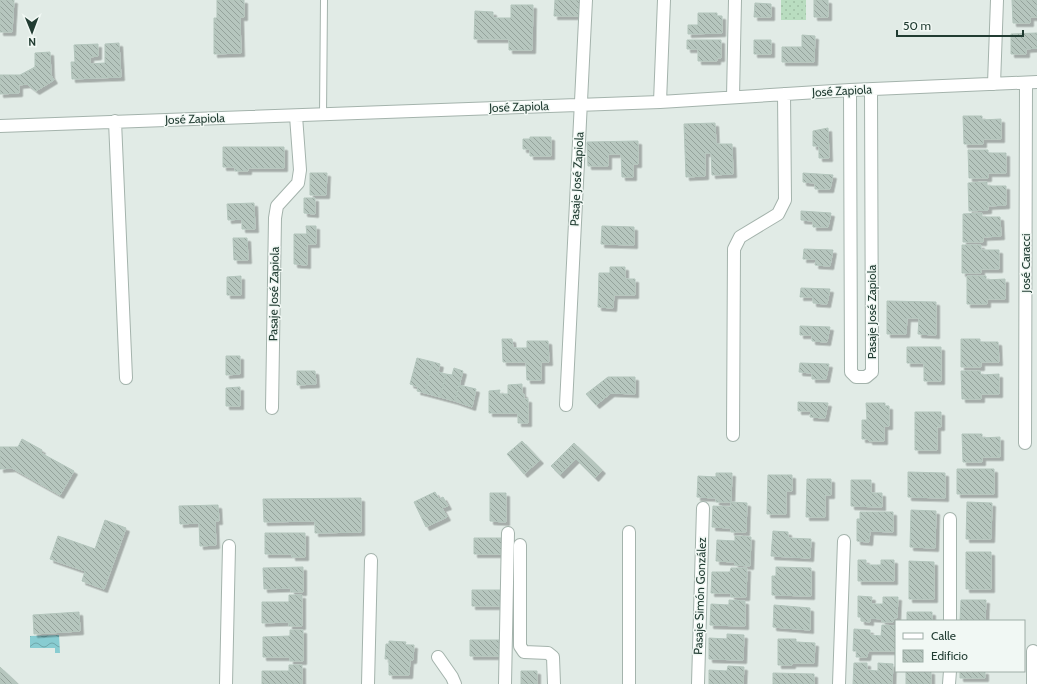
<svg xmlns="http://www.w3.org/2000/svg" width="1037" height="684" viewBox="0 0 1037 684" font-family="Cabin,sans-serif">
  <defs>
    <pattern id="grass-dots" width="8" height="8" patternUnits="userSpaceOnUse"><rect width="8" height="8" fill="#b9ddc0"/><path d="M2 2h.1M6 6h.1" fill="none" stroke="#9fbfa5" stroke-width="1.8" stroke-linecap="round"/></pattern>
    <pattern id="water-waves" width="16" height="10" patternUnits="userSpaceOnUse"><rect width="16" height="10" fill="#88ccd1"/><path d="M0 5q4-4 8 0t8 0" fill="none" stroke="#6fa7aa"/></pattern>
    <pattern id="building-back-hatch" width="6" height="6" patternUnits="userSpaceOnUse"><rect width="6" height="6" fill="#b6c6be"/><path d="M-1 5l2 2M0 0l6 6M5-1l2 2" fill="none" stroke="#94a29b"/></pattern>
    <filter id="shadow"><feDropShadow dx="3.5" dy="3.5" stdDeviation="0" flood-color="#0004"/></filter>
  </defs>
  <rect width="100%" height="100%" fill="#e1ebe6"/>
  <path fill="url(#grass-dots)" d="M781 0H806V20H781Z"/>
  <path fill="url(#water-waves)" d="M59 635 60 653H55V648H30V636Z"/>
  <path fill="url(#building-back-hatch)" stroke="#b3c5bc" filter="url(#shadow)" d="M0 0H14L12 32H0Z
    M217 0H244V17H240L241 53 214 54V18H217Z
    M555 0H582V7H579V16H554Z
    M814 0H828V17H814Z
    M1012 0H1037V17H1030V23H1013Z
    M755 3 771 4V17H754Z
    M511 5H533L532 50H509V39H474L475 11 493 12V18H511Z
    M698 13H717V16H722V33L688 34V25H698Z
    M1037 33V48L1026 49V54H1011V34Z
    M802 35 815 36 814 62H782V47H802Z
    M687 40H721V58H717V61H698V49H687Z
    M754 40H771V54H754Z
    M119 43 121 77 72 79 71 62H75L74 45 98 44V56L90 57V64L105 63V44Z
    M50 52 51 75 54 80 36 91 27 84 19 85V93L0 94V75H20L35 67V53Z
    M963 116H982V120L1001 119V139H983V144H964Z
    M715 123 716 144H732L733 174 712 175 711 153H705V176L686 177 684 124Z
    M828 128 829 158H819V146H813V131Z
    M530 137H551V156H530V149H523V139H530Z
    M638 141V164H633V177H622L621 154H608V166H588L587 142Z
    M223 147H284V168H248V171H235V167H223Z
    M968 150H988V153H1006V173H988V178H969Z
    M310 173H327L326 195H310Z
    M803 173 833 175 830 189H815V183L803 182Z
    M987 182V186H1006V205L988 206V210L969 211 968 183Z
    M304 198H315V214L304 213Z
    M254 203 255 229H242V219L228 220 227 204Z
    M801 211 831 213 828 227H813V221L801 220Z
    M982 213V217H1000L1001 236 983 237V242H963V214Z
    M306 226H316V244H307V265L294 264V234H307Z
    M602 226 634 227V245L601 244Z
    M233 238H247L248 260H234Z
    M962 245H981V250H999V269H981V273H962Z
    M804 249 833 250 830 266 815 265 816 259H803Z
    M610 267H625V279H635V295H614L613 308 598 307 599 273H610Z
    M241 276V295H227V277Z
    M967 276H986V280L1005 279V299H987V304H967Z
    M801 288 830 289 827 304 813 303V297H800Z
    M887 301 936 302V335L918 334 919 318H907L906 334H887Z
    M800 326 830 327 827 342 812 341V335H800Z
    M502 339H512L513 348H527V341H548L549 362H541V380H527L526 362H503Z
    M961 339H980V342H998L999 362H981V367H961Z
    M907 347H941V381H924V363H907Z
    M226 356H240V374L226 375Z
    M417 358 433 362 425 393 417 391 418 387 410 384Z
    M433 362 440 364 438 372 446 374 440 397 425 393Z
    M800 363 829 364 826 379H812V373L799 372Z
    M454 368 463 371 455 401 440 397 446 374 452 375Z
    M297 371H315L316 384 297 385Z
    M961 371H980L981 375 999 374V394H981V399H962Z
    M608 377H635V394L611 393 596 405 586 394Z
    M522 384V394H524V399H528V423H518V413H489V391L500 390 499 394H508V385Z
    M459 385 476 389 472 407 455 401Z
    M240 387V406H226V388Z
    M798 402 828 403 825 418 810 417 811 411H798Z
    M866 403H885V406H889V426H884V441H869V439H862V420H867Z
    M915 412H941V427H937V450H915Z
    M962 434H982V438L1000 437V457H982V462H963Z
    M22 439 42 450 41 453 74 471 60 495 12 468 0 469V447H18Z
    M522 441 540 460 524 474 507 454Z
    M574 443 602 470 595 478 576 459 560 475 551 466Z
    M957 469H994V494H957Z
    M908 472 945 473V498L908 497Z
    M716 473H732L731 502H716V498L697 497 698 476 716 477Z
    M768 475H792V491H786V514H767Z
    M807 479H831V495H825V517H806Z
    M851 480H871V493H882V507L851 506Z
    M435 492 439 499 443 497 448 506 442 508 447 517 426 527 414 502Z
    M490 493H506V522L490 521Z
    M361 498V532L315 533V521L264 522 263 499Z
    M731 502 747 503 746 532H731V528L712 527 713 506 731 507Z
    M967 502 992 503 991 539H966Z
    M218 505 219 521H215L216 545 200 546 199 523 180 524 179 506Z
    M911 510 936 511 935 548 910 547Z
    M860 512H893V532L870 531 869 542 857 541V519H860Z
    M105 520 126 528 104 589 82 581 85 571 50 559 58 536 95 549Z
    M773 531 788 532V538L811 539 810 558 771 556Z
    M265 533H305V557H292V554H265Z
    M735 536 751 537 750 566 735 565V562L716 561 717 540 735 541Z
    M474 538H502V554H474Z
    M966 552H991V589H966Z
    M858 560H866V565H881V560H894V581H858Z
    M909 561 934 562V599H909Z
    M303 567V592H291V588L264 589 263 568Z
    M776 567 811 568V596L772 595V576H776Z
    M731 568H747L746 597H731V593H711L712 572H730Z
    M472 590H501L500 606H472Z
    M289 595H302V626H289V622L262 623V602H289Z
    M858 596 872 597 871 604H883V597H898L897 618H894L893 622H882V619L870 618V622L861 621V617H858Z
    M729 600 745 601V626L710 625 711 604 729 605Z
    M961 600H986L985 621H960Z
    M774 605 810 608V630L773 627Z
    M79 612 80 631 34 634 33 615Z
    M907 612H932V621H907Z
    M882 625 896 626 895 651H868L867 657H856L857 651H853L854 629 870 630V635L881 636Z
    M290 630H303V661H290V657H263V637L290 636Z
    M727 634 744 635 743 660 709 659V638L727 639Z
    M778 639H796V642L815 643 814 663H792V665H778Z
    M470 640H499V656H470Z
    M389 641 406 642 405 645H414L413 660H410L409 675H389V659H385L386 644H389Z
    M854 663H867V670L878 671V663L893 664 892 684H853Z
    M289 665H302V684H262V671H289Z
    M728 666 744 667 743 684H709V670L727 671Z
    M0 667 18 684H0Z
    M521 671H537V684H521Z
    M906 671H931V684H906Z
    M960 671H985V678H960Z
    M773 673 814 674V684H773Z"/>
  <g fill="none" stroke-linecap="round" stroke-linejoin="round">
    <g stroke="#a4b3ac" stroke-width="8">
      <path id="lane" d="M323 115 324 0"/>
    </g>
    <g stroke="#a4b3ac" stroke-width="14">
      <path id="street" d="M994 84 997 0
        M850 90 851 372 856 377H866L872 372 871 90
        M733 97 735 0
        M660 102 664 0
        M115 121 126 378
        M0 126 660 102 850 90 1037 82
        M566 405 586 0
        M272 408 275 218 277 206 298 183 300 170 296 116
        M733 435 734 249 740 237 778 214 785 200 784 94
        M1025 443 1026 83
        M629 532V684
        M520 545V646L524 652 548 653 553 657 554 684
        M950 621V519
        M1033 651V684
        M438 657 452 677 455 684
        M226 684 229 546
        M368 684 371 560
        M505 684 508 533
        M698 684 703 508
        M839 684 844 541
        M949 684 950 671"/>
    </g>
    <use href="#lane" stroke="#fff" stroke-width="6"/>
    <use href="#street" stroke="#fff" stroke-width="12"/>
  </g>
  <g text-anchor="middle" stroke-width="3" stroke-linejoin="round" paint-order="stroke">
    <g font-size="12" fill="#213c32" stroke="#f1f8f4">
      <text transform="translate(842 91) rotate(-3)" y="4">José Zapiola</text>
      <text transform="translate(519 107) rotate(-2)" y="4">José Zapiola</text>
      <text transform="translate(195 119) rotate(-2)" y="4">José Zapiola</text>
      <text transform="translate(577 179) rotate(-87)" y="4">Pasaje José Zapiola</text>
      <text transform="translate(1026 263) rotate(-90)" y="4">José Caracci</text>
      <text transform="translate(274 294) rotate(-89)" y="4">Pasaje José Zapiola</text>
      <text transform="translate(872 312) rotate(-90)" y="4">Pasaje José Zapiola</text>
      <text transform="translate(700 596) rotate(-88)" y="4">Pasaje Simón González</text>
    </g>
  </g>
  <rect x="895" y="620" width="130" height="52" fill="#f1f8f4" stroke="#9eada6"/>
  <rect x="903" y="633" width="20" height="6" fill="#ffffff" stroke="#9eada6"/>
  <text x="931" y="640" font-size="12" fill="#213c32">Calle</text>
  <rect x="903" y="650" width="20" height="12" fill="url(#building-back-hatch)" stroke="#9eada6"/>
  <text x="931" y="660" font-size="12" fill="#213c32">Edificio</text>
  <g transform="translate(32 32) rotate(179)" stroke="#f1f8f4" stroke-width="3" paint-order="stroke">
  <path d="M0-3L7 15L0 10L-7 15Z" fill="#213c32"/>
  <text y="-6" font-size="11" font-weight="bold" text-anchor="middle" fill="#213c32">N</text>
  </g>
  <path d="M897 30v6h126v-6" fill="none" stroke="#213c32" stroke-width="2"/>
  <text x="903" y="30" font-size="12" fill="#213c32" stroke="#f1f8f4" stroke-width="3" paint-order="stroke">50 m</text>
</svg>
